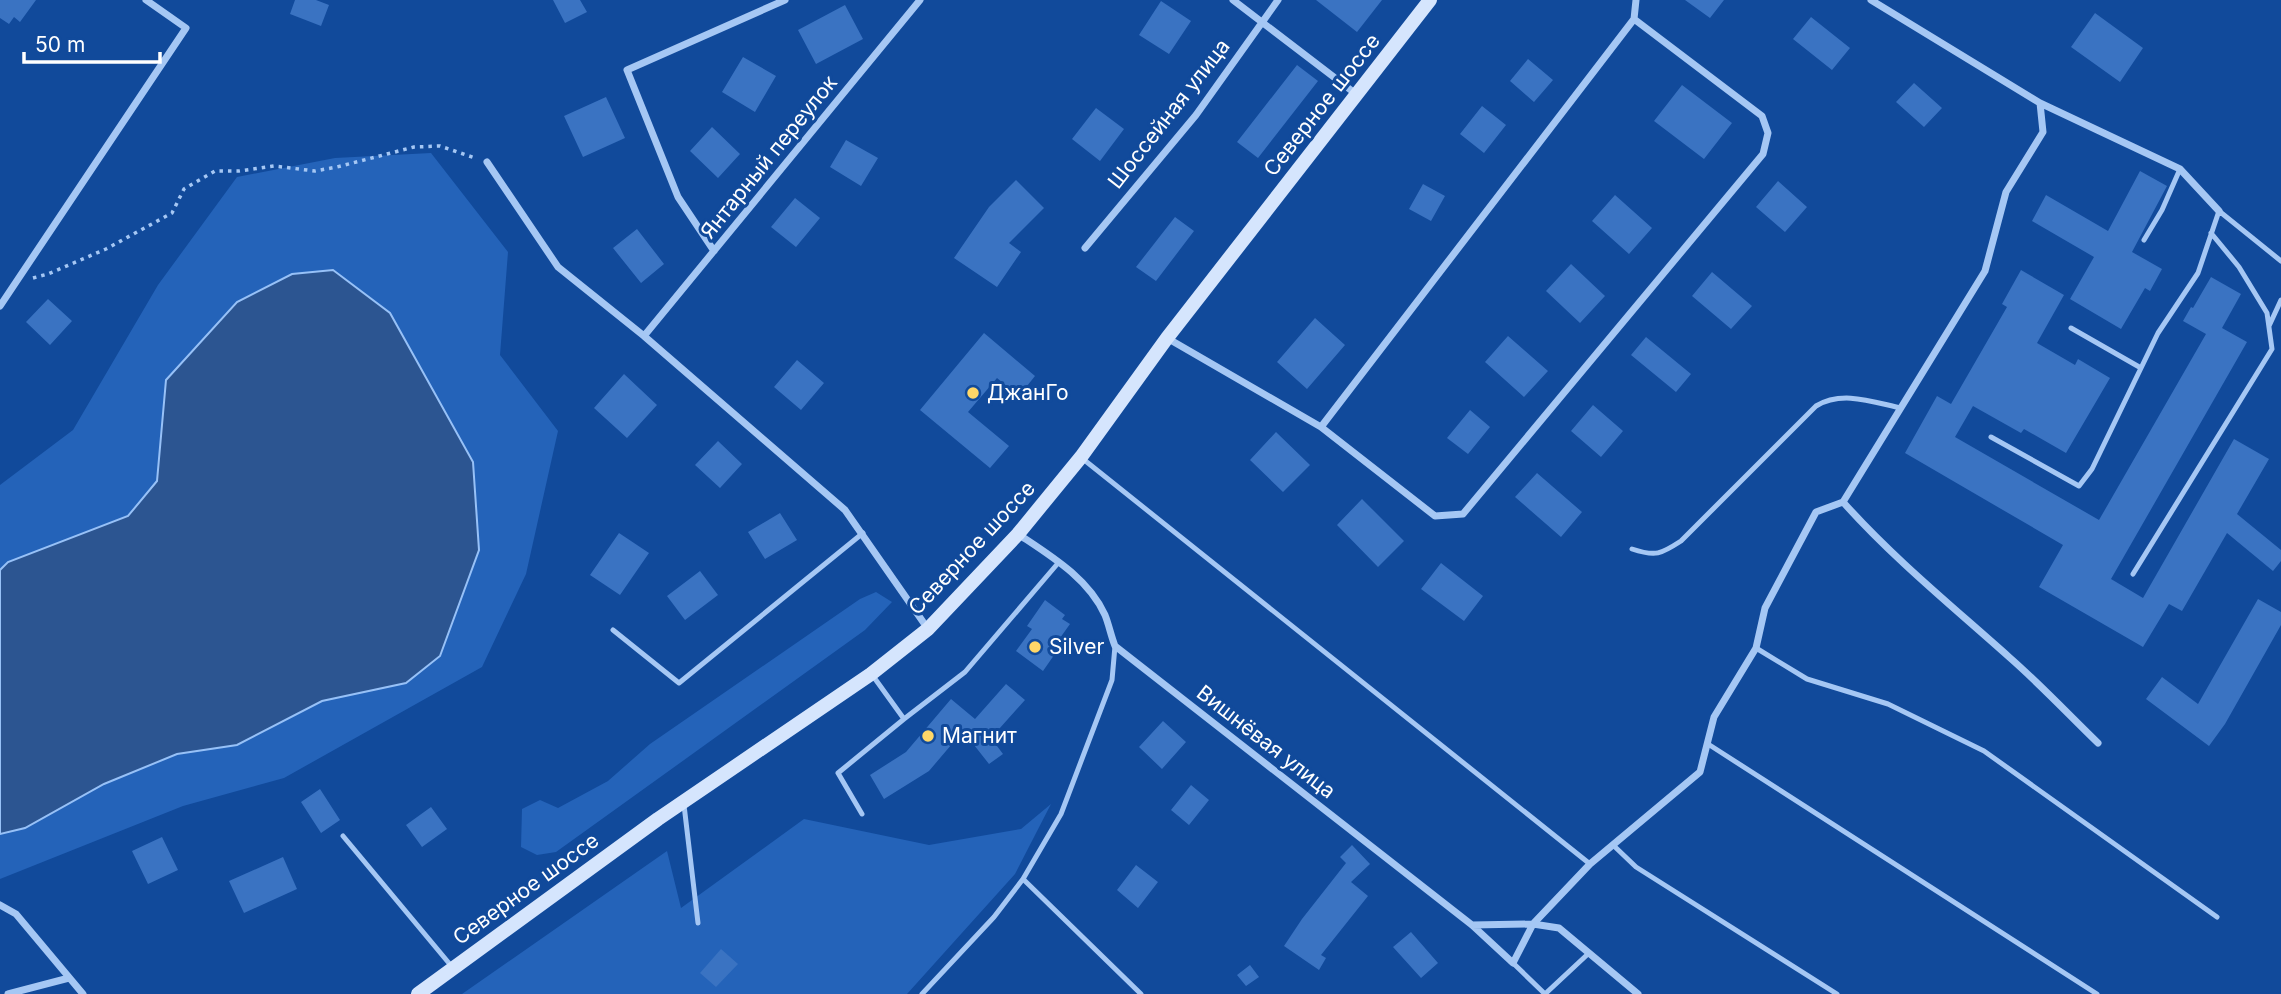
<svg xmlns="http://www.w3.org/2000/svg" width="2281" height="994" viewBox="0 0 2281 994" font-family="Inter,sans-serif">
  <rect width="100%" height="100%" fill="#114a9b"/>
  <path fill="#2463b9" d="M431 153 508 252 500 355 558 431 526 574 482 667 284 778 183 806 0 879V834L25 828 104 784 177 754 237 745 322 701 406 683 166 380 157 481 128 516 8 562 0 570V485L73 430 158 285 237 177 335 158Z
    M876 592 892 602 865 630 556 852 537 855 521 847 522 809 540 800 558 808 608 781 650 744 860 599Z
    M1051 804 1015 874 907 994H462L667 851 681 908 804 819 929 845 1021 829Z"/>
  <path fill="#2c5591" stroke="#97c1f7" stroke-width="2" d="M333 270 390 313 473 462 479 550 440 656 406 683 322 701 237 745 177 754 104 784 25 828 0 834V570L8 562 128 516 157 481 166 380 237 302 292 274Z"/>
  <path fill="#3a73c2" d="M0 0H36L20 22 14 17 9 24 0 18Z
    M295 0H316L329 5 321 26 290 14Z
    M553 0H580L587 12 565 23Z
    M1316 0H1382L1357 32Z
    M1685 0H1724L1710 18Z
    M1161 1 1191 21 1169 54 1139 35Z
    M845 5 863 39 816 64 798 30Z
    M2095 13 2143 48 2120 82 2071 47Z
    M1811 17 1850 48 1832 70 1793 39Z
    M743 57 776 76 755 112 722 92Z
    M1528 59 1553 80 1534 102 1510 81Z
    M1297 65 1318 81 1258 158 1237 142Z
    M1914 83 1942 108 1924 127 1896 102Z
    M1682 85 1732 123 1704 159 1654 121Z
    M606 97 625 138 583 157 564 116Z
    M1482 106 1506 125 1484 153 1460 134Z
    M1096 108 1124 129 1100 161 1072 139Z
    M712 127 740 154 718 178 690 151Z
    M846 140 878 158 861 186 830 167Z
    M2140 171 2167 186 2132 252 2162 269 2150 291 2145 288 2121 329 2070 299 2094 257 2032 221 2046 195 2108 231Z
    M1016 180 1044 208 1009 243 1021 252 997 287 954 258 989 207Z
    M1778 181 1807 207 1785 232 1756 207Z
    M1423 184 1445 196 1431 221 1409 209Z
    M1615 195 1652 228 1629 254 1592 221Z
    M795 198 820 218 796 247 771 227Z
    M1175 217 1194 231 1156 281 1136 267Z
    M637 229 664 264 641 283 613 248Z
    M1571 264 1605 296 1580 323 1546 291Z
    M2021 270 2064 295 2037 343 2075 365 2078 359 2110 378 2066 453 2024 429 2021 433 1973 406 1955 437 2099 520 2206 334 2183 321 2191 307 2193 308 2211 277 2241 294 2222 328 2247 342 2111 579 2143 598 2234 439 2269 459 2237 514 2281 550V561L2273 571 2227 533 2182 611 2169 604 2143 647 2039 587 2063 545 1905 453 1937 396 1951 404 2007 307 2002 304Z
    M1712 272 1752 306 1731 329 1692 296Z
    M48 299 72 321 50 345 26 322Z
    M1315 318 1345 345 1307 389 1277 362Z
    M984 333 1035 376 1019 396 997 378 968 412 1009 446 990 468 920 410Z
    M1508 336 1548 371 1524 397 1485 362Z
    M1646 337 1691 374 1676 392 1631 355Z
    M797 360 824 383 801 410 774 387Z
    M624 374 657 405 627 438 594 408Z
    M1593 405 1623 431 1601 457 1571 431Z
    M1470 410 1490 427 1468 454 1447 438Z
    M1276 432 1310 465 1283 492 1250 460Z
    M718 441 742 464 720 488 695 465Z
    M1537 473 1582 512 1561 537 1515 497Z
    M1362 499 1404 541 1378 567 1337 525Z
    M780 513 797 540 765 559 748 532Z
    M619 533 649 553 620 595 590 575Z
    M1441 563 1483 596 1464 621 1421 589Z
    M700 571 718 595 685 620 667 596Z
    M2258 599 2281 612V625L2225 724 2209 746 2146 699 2162 677 2198 704Z
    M1045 600 1065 615 1062 619 1070 624 1055 645 1059 648 1043 671 1016 651 1032 629 1027 626Z
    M1006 684 1025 700 991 738 1003 754 989 764 963 731 929 771 884 799 870 775 906 752 951 699 975 719Z
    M1163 721 1186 742 1162 769 1139 747Z
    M1191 785 1209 800 1189 825 1171 810Z
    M320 789 340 820 321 833 301 802Z
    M431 807 447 829 422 847 406 825Z
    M162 837 178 870 148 884 132 851Z
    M1352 845 1370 864 1351 882 1368 896 1321 955 1326 958 1319 970 1284 946 1302 919 1346 863 1340 857Z
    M283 857 297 889 244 913 229 881Z
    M1136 865 1158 882 1138 908 1117 890Z
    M1411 932 1438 963 1421 978 1393 947Z
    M721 949 738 964 716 987 700 973Z
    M1250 965 1259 977 1246 986 1237 975Z"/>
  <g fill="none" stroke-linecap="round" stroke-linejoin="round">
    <path stroke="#a5c7f4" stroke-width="3.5" stroke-dasharray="3.5 5" stroke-linecap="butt" d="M33 278 48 274 106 249 172 213 184 189 215 171H239L274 166 315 171 337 167 414 147 440 146 475 158"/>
    <path stroke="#a5c7f4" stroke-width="5" d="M2144 240 2162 210 2180 169
      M2269 326 2281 300
      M2071 328 2141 368
      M1991 437 2079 486 2092 469 2158 333 2198 273 2219 211 2281 261
      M1083 459 1590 864
      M1632 549C1656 557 1661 554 1681 541L1816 406C1842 390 1873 402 1901 408
      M2133 574 2272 349 2267 313 2239 267 2211 233
      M613 630 679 683 863 533
      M1756 648 1807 679 1888 704 1984 751 2217 917
      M904 719 965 672 1059 562
      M1708 744 2097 994
      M684 805 698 923
      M862 814 838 773 904 719 873 676
      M343 836 453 968
      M1613 845 1636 867 1837 994
      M1023 879 1141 994
      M1513 963 1545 994
      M922 994 994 917 1023 879 1061 814 1112 680 1115 646
      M1545 994 1589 953"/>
    <path stroke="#a5c7f4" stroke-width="7" d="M1233 0 1356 94
      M1871 0 2040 103 2180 169 2219 211
      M487 162 558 267 644 336 845 510 928 629
      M1085 248 1196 115 1278 0
      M714 251 678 197 627 70 785 0
      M0 306 186 28 146 0
      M644 336 920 0
      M1167 338 1321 427 1634 19 1636 0
      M1321 427 1435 516 1463 514 1763 154 1768 133 1762 116 1634 19
      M1843 502C1894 559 1952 606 2009 657 2040 684 2069 715 2098 743
      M1018 534C1051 556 1088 578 1105 615 1109 625 1111 636 1115 646L1472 925 1513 963 1533 924 1590 864 1700 772 1714 717 1756 648 1765 608 1816 512 1843 502 1985 271 2006 192 2043 132 2040 103
      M0 905 16 914 83 994
      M1472 925 1533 924 1559 928 1638 994
      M8 994 69 978"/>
    <path stroke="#d5e5fd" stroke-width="14" d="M418 994 658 819 871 674 928 629 1018 534 1081 457 1167 338 1430 0"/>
  </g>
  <g fill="#ffd768" stroke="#114a9b" stroke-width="2.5">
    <circle cx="973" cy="393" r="7"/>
    <circle cx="1035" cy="647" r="7"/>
    <circle cx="928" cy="736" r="7"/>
  </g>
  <g text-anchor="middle" stroke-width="6" stroke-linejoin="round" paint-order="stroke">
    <g font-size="21" fill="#fff" stroke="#114a9b">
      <text transform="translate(1322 105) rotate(-52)" y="7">Северное шоссе</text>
      <text transform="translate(1169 114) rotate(-52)" y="7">Шоссейная улица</text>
      <text transform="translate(769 157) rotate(-51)" y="7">Янтарный переулок</text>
      <text transform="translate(972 548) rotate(-47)" y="7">Северное шоссе</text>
      <text transform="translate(1266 742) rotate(38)" y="7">Вишнёвая улица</text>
      <text transform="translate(526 889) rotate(-36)" y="7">Северное шоссе</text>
    </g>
    <g font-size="21" fill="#fff" stroke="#114a9b" text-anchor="start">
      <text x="987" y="400">ДжанГо</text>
      <text x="1049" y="654">Silver</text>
      <text x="942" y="743">Магнит</text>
    </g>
  </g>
  <path d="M24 52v10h136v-10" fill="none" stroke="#ffffff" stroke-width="3.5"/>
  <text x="35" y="52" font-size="21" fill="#ffffff" stroke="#114a9b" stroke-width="5" paint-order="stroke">50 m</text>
</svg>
